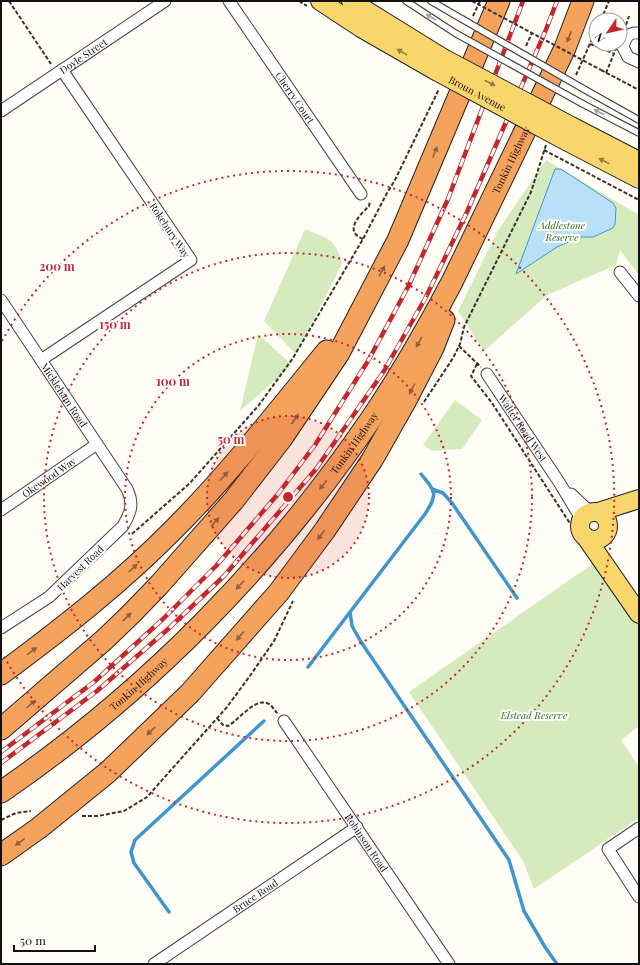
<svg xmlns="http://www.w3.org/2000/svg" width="640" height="965" viewBox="0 0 640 965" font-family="'Playfair Display',serif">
  <rect width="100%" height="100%" fill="#fffdf5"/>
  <path fill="#d5ebbd" d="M546 160 639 215V275L620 250 616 265 547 295 484 351 458 311 497 232Z
    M305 229C328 239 335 237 342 264L296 354 264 321Z
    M258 334 291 364 288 369 240 411Z
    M455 400 482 420 462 449 432 451 423 445Z
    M598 560 639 621V726L621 740 639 767V818L534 889 523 861 409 692Z"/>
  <path fill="#b9e0f7" stroke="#3f96cf" d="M555 169H561L613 203 616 208 615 224 613 228 593 237H580L557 247 516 274Z"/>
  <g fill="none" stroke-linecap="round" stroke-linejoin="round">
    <path stroke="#3f96cf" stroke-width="3.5" d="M432 489 443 493 452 503 517 598
      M350 612 352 626 361 642 509 860 524 911 545 947 557 964
      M308 667 425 514C438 494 436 492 421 474
      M169 912 134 863 131 852 135 840 264 721"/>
    <g stroke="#444" stroke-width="8">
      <path id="lane" d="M406 1 455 33
        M431 1 462 19
        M589 92 639 120
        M583 104 639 133"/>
    </g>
    <g stroke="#444" stroke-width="13">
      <g id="street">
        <path id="s1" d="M229 1 361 194"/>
        <path d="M639 33C628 32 626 37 623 47L628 57 639 62"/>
        <path id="s2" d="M1 111 165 1"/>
        <path d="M620 272 639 296"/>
        <path id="s3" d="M1 300 127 489C134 504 131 512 123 526L49 597 1 628"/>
        <path d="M41 360 191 260 62 70"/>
        <path id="s4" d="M487 374 559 482 582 520"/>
        <path d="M571 494 590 512"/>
        <path id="s5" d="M1 510 97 444"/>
        <path id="s6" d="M284 721 449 964"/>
        <path d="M639 828 608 849 639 897"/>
        <path id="s7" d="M154 964 357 827"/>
      </g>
    </g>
    <g stroke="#222" stroke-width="20">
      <path id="primary" d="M320 1 361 28 436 71
        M351 1 443 58
        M573 127 639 161
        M566 141 639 179
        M598 512 639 499
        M580 526a14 14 0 1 1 28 0a14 14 0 1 1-28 0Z
        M585 536 639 614"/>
    </g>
    <g stroke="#222" stroke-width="23">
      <g id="highway">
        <path d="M1 674C62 629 122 582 175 528 230 473 278 411 327 351"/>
        <path d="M1 729 104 640 131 614 159 585 234 500 282 438 339 353 398 240 499 1"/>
        <path id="s8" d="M1 792C147 692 272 564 371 419 401 375 427 329 452 282L565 48 583 1"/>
        <path d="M1 855 39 828 108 772 190 693 279 592 325 530 372 460 406 400 433 348 444 320"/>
      </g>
    </g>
    <path stroke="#333" stroke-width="2" stroke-dasharray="4 2" stroke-linecap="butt" d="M9 1 51 64
      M299 1 307 6
      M473 16 480 1
      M601 20 609 1
      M626 25 629 16
      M590 44 613 53
      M526 46 532 33
      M601 70 639 90
      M576 75 596 30
      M544 150 639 200
      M363 239C343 231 360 215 369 206L370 201
      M459 346 481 367
      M477 364 471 376 492 403 571 525
      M424 402 453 358 460 344 464 327 531 192 546 145
      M132 534 190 483 259 405 293 358 363 239 387 193 395 180 439 89
      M217 718 223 725 228 726C239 720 256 696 269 704 273 707 275 711 278 714
      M82 816H98L124 811 147 797 227 707 252 673 274 641 293 601
      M1 820 16 813 31 811"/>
    <use href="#lane" stroke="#fff" stroke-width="5.5"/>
    <use href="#street" stroke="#fff" stroke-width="11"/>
    <use href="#primary" stroke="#f9d66b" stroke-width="18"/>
    <use href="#highway" stroke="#f5a25d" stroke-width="21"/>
    <g stroke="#c4262e" stroke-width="4.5">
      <path id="rail" d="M1 752 94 682 164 618 216 566 278 494 315 445 368 361 408 287 448 199 523 1
        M1 763 97 691 167 630 224 576 316 469 384 371 426 297 467 212 545 32 557 1"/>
    </g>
    <use href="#rail" stroke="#fff" stroke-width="3" stroke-dasharray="9" stroke-linecap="butt"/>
    <g stroke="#444" stroke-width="8" stroke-linecap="butt">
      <path id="lane-bridge" d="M462 19 589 92
        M455 33 583 104"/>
    </g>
    <g stroke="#222" stroke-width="20" stroke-linecap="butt">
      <g id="primary-bridge">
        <path d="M443 58 573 127"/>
        <path id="s9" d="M436 71 566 141"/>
      </g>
    </g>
    <path stroke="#333" stroke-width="2" stroke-dasharray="4 2" stroke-linecap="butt" d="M472 1 601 70
      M606 73 618 44"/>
    <use href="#lane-bridge" stroke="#fff" stroke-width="5.5"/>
    <use href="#primary-bridge" stroke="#f9d66b" stroke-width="18"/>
  </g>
  <defs><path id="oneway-solid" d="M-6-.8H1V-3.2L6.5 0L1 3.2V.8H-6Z"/></defs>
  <g fill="#a0a0a0">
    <use href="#oneway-solid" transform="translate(431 17) rotate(-147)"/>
    <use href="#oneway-solid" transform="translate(599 112) rotate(-152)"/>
  </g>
  <g fill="#8e613b">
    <use href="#oneway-solid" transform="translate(569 37) rotate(111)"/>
    <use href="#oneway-solid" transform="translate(435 152) rotate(-69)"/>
    <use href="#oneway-solid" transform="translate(382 271) rotate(-62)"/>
    <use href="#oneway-solid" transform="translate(419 342) rotate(120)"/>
    <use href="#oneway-solid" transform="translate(412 389) rotate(117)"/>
    <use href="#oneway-solid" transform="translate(295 419) rotate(-56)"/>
    <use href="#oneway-solid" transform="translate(224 476) rotate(-48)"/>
    <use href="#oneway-solid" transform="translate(323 485) rotate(128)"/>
    <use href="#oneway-solid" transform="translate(215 522) rotate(-49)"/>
    <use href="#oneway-solid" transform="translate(321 535) rotate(126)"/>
    <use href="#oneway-solid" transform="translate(133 568) rotate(-43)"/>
    <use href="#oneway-solid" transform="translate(240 585) rotate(133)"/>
    <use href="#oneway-solid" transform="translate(127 617) rotate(-44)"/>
    <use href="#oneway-solid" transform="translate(240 636) rotate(131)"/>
    <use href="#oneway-solid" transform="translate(32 651) rotate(-37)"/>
    <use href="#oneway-solid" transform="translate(31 704) rotate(-42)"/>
    <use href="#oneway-solid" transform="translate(151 731) rotate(137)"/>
    <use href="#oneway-solid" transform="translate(20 842) rotate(144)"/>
  </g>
  <g fill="#917d42">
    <use href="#oneway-solid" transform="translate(402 52) rotate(-150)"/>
    <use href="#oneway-solid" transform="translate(490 83) rotate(28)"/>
    <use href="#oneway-solid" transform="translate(604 161) rotate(-153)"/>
  </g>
  <circle cx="288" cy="497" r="81" fill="#c4262e" fill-opacity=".12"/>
  <g fill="none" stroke="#c4262e" stroke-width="2" stroke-dasharray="2 4">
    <circle cx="288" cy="497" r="81"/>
    <circle cx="288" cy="497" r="163"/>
    <circle cx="288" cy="497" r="244"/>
    <path d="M2 341A326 326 0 1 1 2 653"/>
  </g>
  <g text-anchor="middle" stroke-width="4" stroke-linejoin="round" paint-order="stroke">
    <g font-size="10" fill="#111" stroke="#fff">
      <text dy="4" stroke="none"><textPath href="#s2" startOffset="99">Doyle Street</textPath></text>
      <text dy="4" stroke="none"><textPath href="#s9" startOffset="47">Broun Avenue</textPath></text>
      <text dy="4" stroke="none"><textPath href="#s1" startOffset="117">Cherry Court</textPath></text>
      <text dy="4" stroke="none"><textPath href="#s8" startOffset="823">Tonkin Highway</textPath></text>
      <text transform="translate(170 230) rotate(56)" y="4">Rokebury Way</text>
      <text dy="4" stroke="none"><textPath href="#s3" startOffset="114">Mickleham Road</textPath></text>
      <text dy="4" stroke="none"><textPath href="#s4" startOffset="65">Walter Road West</textPath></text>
      <text dy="4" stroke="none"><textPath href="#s8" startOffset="499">Tonkin Highway</textPath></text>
      <text dy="4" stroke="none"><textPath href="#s5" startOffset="58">Okewood Way</textPath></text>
      <text transform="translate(80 568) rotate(-44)" y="4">Harvest Road</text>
      <text dy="4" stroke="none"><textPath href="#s8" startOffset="175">Tonkin Highway</textPath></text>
      <text dy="4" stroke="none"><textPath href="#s6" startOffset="147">Robinson Road</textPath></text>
      <text dy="4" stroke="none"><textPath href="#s7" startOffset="122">Bruce Road</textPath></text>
    </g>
    <g font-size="10" font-style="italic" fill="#2f6b1f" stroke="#fff">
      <text x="562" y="229">Addlestone<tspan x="562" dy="12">Reserve</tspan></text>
      <text x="534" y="719">Elstead Reserve</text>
    </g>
  </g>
  <circle cx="288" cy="497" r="6" fill="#c4262e" stroke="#fff" stroke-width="2"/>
  <g font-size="12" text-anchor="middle" font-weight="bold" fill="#c4262e" stroke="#fff" stroke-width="4" stroke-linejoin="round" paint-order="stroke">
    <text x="57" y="271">200 m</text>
    <text x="115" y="329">150 m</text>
    <text x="173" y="386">100 m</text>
    <text x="231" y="444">50 m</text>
  </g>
  <rect width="640" height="965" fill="none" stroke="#111111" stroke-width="4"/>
  <g transform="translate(608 32) rotate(236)"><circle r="19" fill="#ffffff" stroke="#a0a0a0"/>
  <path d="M0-3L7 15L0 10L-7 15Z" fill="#c4262e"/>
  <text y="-6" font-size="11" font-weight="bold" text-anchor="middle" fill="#111111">N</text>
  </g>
  <path d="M14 945v6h81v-6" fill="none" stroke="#111111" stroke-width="2"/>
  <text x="20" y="945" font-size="12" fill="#111111" stroke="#ffffff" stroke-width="3" paint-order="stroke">50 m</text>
</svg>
